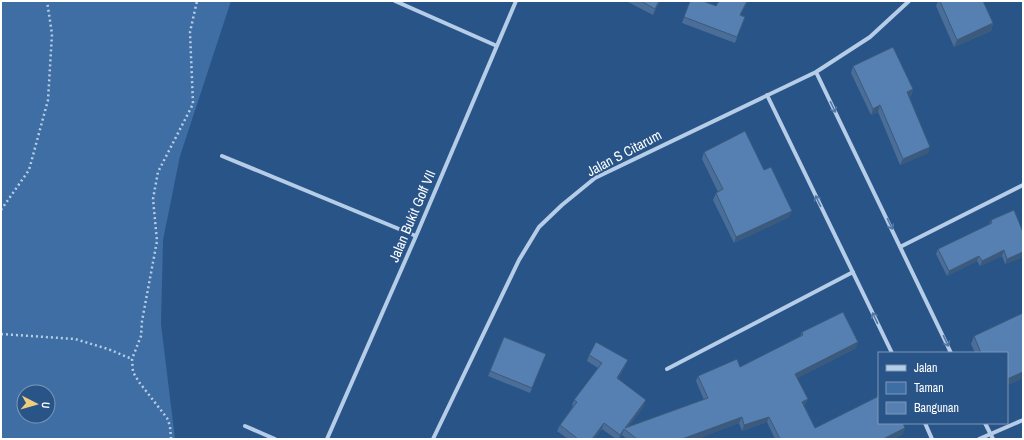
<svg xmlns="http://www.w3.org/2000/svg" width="1024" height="440" viewBox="0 0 1024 440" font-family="'Archivo Narrow',sans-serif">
  <rect width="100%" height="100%" fill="#295488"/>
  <path fill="#3e6ea4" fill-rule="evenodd" d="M1 1H231L180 156 163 240 161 324 175 439H1ZM24 392H48V416H24Z"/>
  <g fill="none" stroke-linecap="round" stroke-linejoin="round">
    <path stroke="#b6cde8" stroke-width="2.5" stroke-dasharray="2 3" stroke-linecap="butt" d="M1 210 29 170 48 100 52 34 47 1
      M1 334 75 339 108 349 132 359
      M171 439 170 426 167 418 139 382 133 372 132 359 141 336 142 321 157 241 153 199 158 172 193 104 190 32 197 1"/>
    <path stroke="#b6cde8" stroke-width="4" d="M395 1 497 46
      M816 72 951 353
      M767 95 892 353
      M222 156 416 236
      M900 247 1023 185
      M667 369 853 272
      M925 423 932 439
      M985 423 993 439
      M245 426 275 439
      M327 439 416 236 516 1
      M433 439 519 260 539 227 562 205 595 178 816 72 870 37 909 1
      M979 439 1023 420"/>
  </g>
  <path fill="#4a6e98" d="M626 1H660L653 15Z
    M690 1 716 6 719 1H748L740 15 745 17 735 43 682 23Z
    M938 1H983L993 23 991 31 954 47 936 6Z
    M853 66 913 89 911 96 909 97 928 153 900 165 878 112 871 115 851 73Z
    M704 152 789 217 734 243 713 200 716 193 718 192 702 159Z
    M991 220 1023 232V257L1005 264 1002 256 980 266 977 261 947 276 936 254 938 249 989 225Z
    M1023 313V378L1007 385V353H975L971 344 974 336Z
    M802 332 856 348 797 378 808 399 805 404 804 405 815 428 903 434 893 439H775L767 422 742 431 739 423 696 439H627L622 435 619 439H616L602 429 594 439H568L557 431 560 425 573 406 572 405 574 400 598 368 587 361 589 355 625 366 618 379 644 406 628 427 704 400 696 381 698 376 740 367 800 337Z
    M504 337 546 354 530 393 488 376Z"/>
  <path fill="#3c5a7c" d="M659 1H660L653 15 655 9Z
    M747 1H748L738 20 740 15Z
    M993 23 991 31 954 47 957 40Z
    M913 89 911 96 905 99 907 92Z
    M880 105 878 112 871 115 873 109Z
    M930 147 928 153 900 165 903 159Z
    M792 211 789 217 734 243 736 237Z
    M1004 250 1002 256 980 266 982 261Z
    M1023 252V257L1005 264 1007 259Z
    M979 256 977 261 947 276 949 271Z
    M858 342 856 348 793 380 795 374Z
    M628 360 625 366 615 384 617 378Z
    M1023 372V378L1007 385V379Z
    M808 399 805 404 799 407 802 402Z
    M646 400 644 406 626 430 625 429Z
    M742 417 739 423 696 439H682Z
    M769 417 767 422 742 431 744 425Z
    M604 423 602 429 594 439H592Z
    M905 428 903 434 893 439H883Z
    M624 429 622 435 619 439 620 435Z"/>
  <path fill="#5680b1" stroke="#3c5a7c" d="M641 1H659L655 9Z
    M690 1H703L716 6 719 1H747L740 15 745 17 737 37 684 17Z
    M940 1H983L993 23 957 40Z
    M893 47 913 89 907 92 930 147 903 159 880 105 873 109 853 66Z
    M745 131 764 170 771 167 792 211 736 237 716 193 723 189 704 152Z
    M1014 210 1023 232V252L1007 259 1004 250 982 261 979 256 949 271 938 249 992 223 991 220Z
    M843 312 858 342 795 374 808 399 802 402 815 428 879 396V423H903L905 428 883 439H780L769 417 744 425 742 417 682 439H637L624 429 620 435 604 423 592 439H578L560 425 577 402 574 400 602 363 589 355 596 342 628 360 617 378 646 400 625 428 708 398 698 376 737 359 740 367 803 335 802 332Z
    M1023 313V372L1007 379V353H981L974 336Z
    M504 337 546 354 532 388 490 371Z"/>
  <defs><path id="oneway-shaft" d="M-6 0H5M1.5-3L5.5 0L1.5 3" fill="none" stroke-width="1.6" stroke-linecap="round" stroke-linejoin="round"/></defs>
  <g stroke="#5378a5">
    <use href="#oneway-shaft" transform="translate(833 107) rotate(64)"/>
    <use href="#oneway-shaft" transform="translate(818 201) rotate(-116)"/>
    <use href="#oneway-shaft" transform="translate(890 224) rotate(64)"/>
    <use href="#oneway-shaft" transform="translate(875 318) rotate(-115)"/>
    <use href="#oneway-shaft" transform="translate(946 341) rotate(64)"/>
  </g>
  <g text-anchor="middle" stroke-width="4" stroke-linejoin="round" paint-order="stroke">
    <g font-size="14" fill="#fff" stroke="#295488">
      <text transform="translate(624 153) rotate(-28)" y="5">Jalan S Citarum</text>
      <text transform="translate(412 216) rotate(-67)" y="5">Jalan Bukit Golf VII</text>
    </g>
  </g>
  <rect width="1024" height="440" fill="none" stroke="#ffffff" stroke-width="4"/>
  <rect x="878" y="352" width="130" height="72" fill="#295488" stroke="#7f98b8"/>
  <rect x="886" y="365" width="20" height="6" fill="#b6cde8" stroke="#7f98b8"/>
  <text x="914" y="372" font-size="12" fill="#ffffff">Jalan</text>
  <rect x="886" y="382" width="20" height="12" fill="#3e6ea4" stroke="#7f98b8"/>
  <text x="914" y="392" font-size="12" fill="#ffffff">Taman</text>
  <rect x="886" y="402" width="20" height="12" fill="#5680b1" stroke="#7f98b8"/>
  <text x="914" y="412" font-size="12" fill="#ffffff">Bangunan</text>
  <g transform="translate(36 404) rotate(96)"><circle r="19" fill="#295488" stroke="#7f98b8"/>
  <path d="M0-3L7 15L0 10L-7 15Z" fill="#efcd7d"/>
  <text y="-6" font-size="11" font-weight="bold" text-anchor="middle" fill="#ffffff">U</text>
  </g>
</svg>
